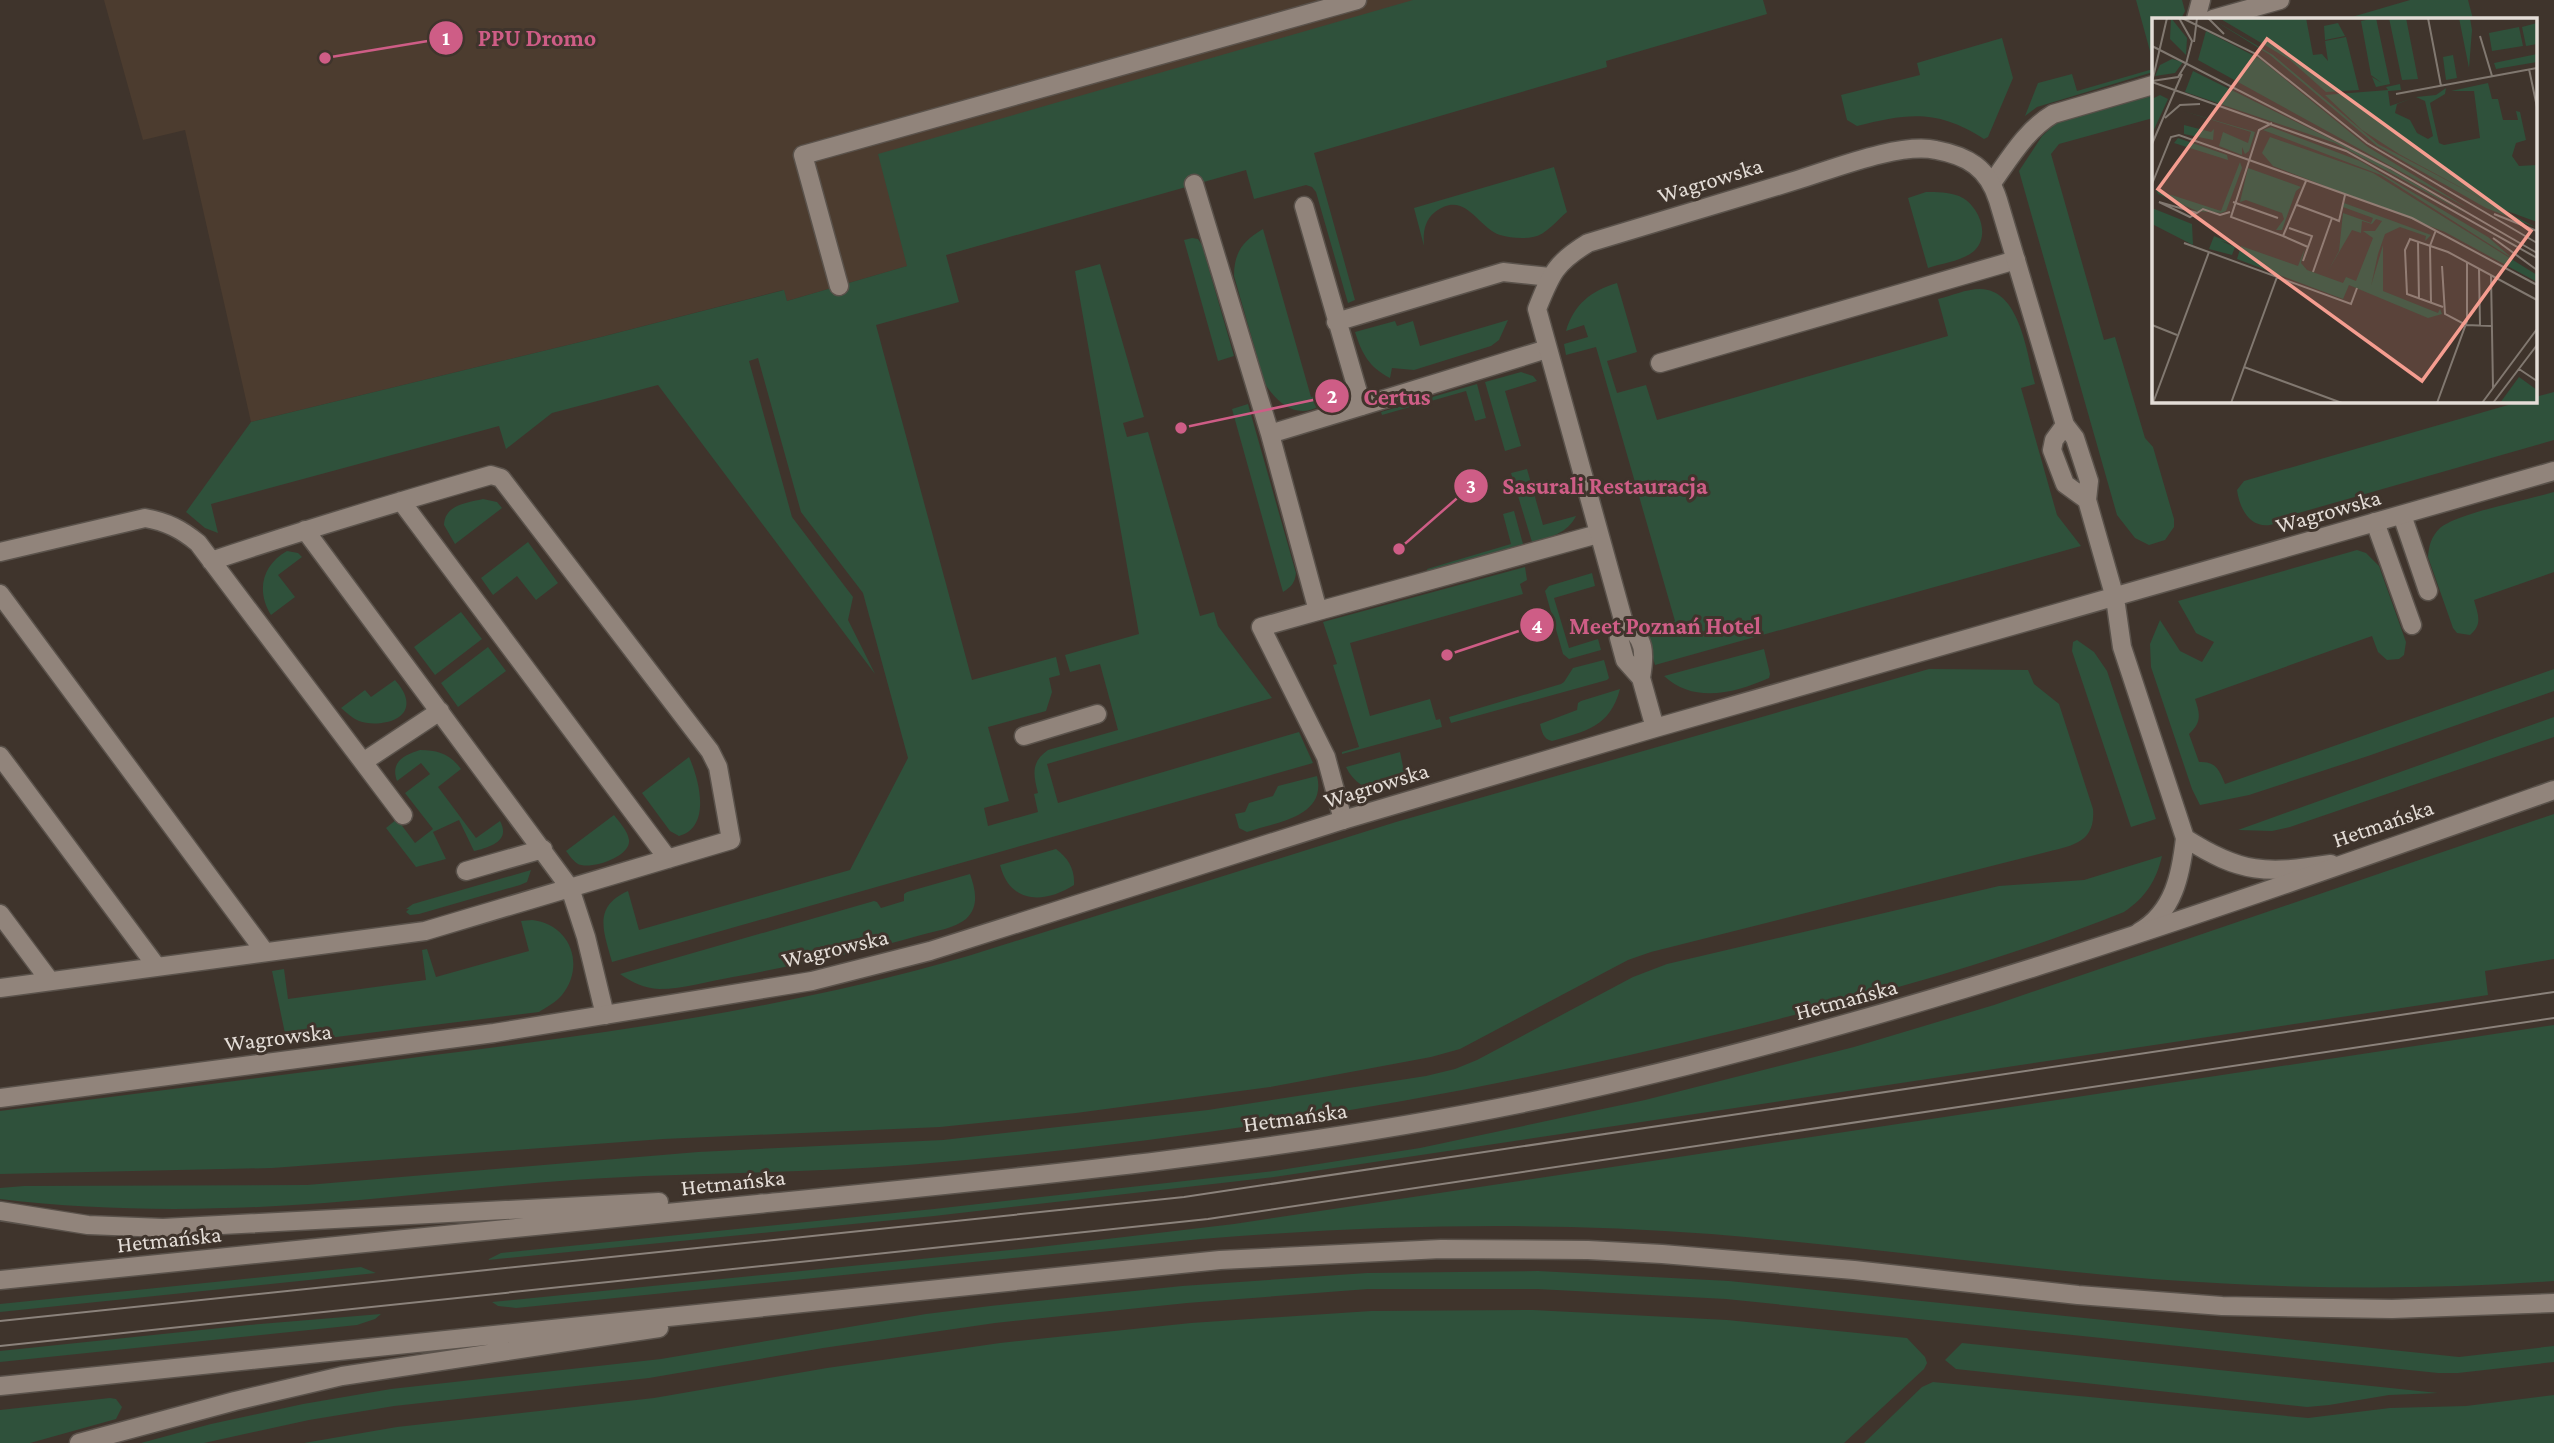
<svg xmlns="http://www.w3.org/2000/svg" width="2554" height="1443" viewBox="0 0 2554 1443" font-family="'Crimson Pro',serif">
  <rect width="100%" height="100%" fill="#3f342c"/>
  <path fill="#4c3c2f" d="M104 0H1448L1066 220 787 301 783 290 601 337 251 422 185 130 143 140Z"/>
  <path fill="#2f513b" d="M1413 0H1763L1767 14 1606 61 1607 67 1314 153 1355 300 1348 303 1316 192 1312 187 1306 185 1254 199 1246 170 946 255 959 302 876 325 972 680 1056 657 1060 675 1049 678 1052 692 1046 711 988 727 1009 801 984 808 988 826 1038 812 1034 794 1038 793C1033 774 1031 762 1048 750L1118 730 1100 664 1070 672 1065 655 1139 634 1075 271 1100 264 1144 417 1123 423 1127 437 1148 432 1200 616 1214 612 1218 626 1272 698 1047 764 1058 803 1299 732 1313 763 612 962C604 932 592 907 628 891L639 930 850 870 908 758 863 593 801 512 758 358 749 361 792 517 853 597 848 620 875 674 658 385 552 413 506 449 499 426 211 504 218 533 205 528 186 512 251 422 601 337 784 290 787 301 907 266 878 154Z
    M2136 0H2182L2185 11 2181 19H2153V62Z
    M2410 0H2468L2473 19H2345Z
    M2002 38 2013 78 1988 137 1984 139C1938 109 1908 113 1857 126L1847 120 1841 95 1920 75 1917 63Z
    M2153 69V72L2037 107 2025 116 2038 83 2072 74 2077 91Z
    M2153 94V118L2059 144 2051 154 2104 340 2115 337 2145 438 2153 447 2174 519V527L2165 540 2149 545 2135 538 2117 515 2019 171 2042 136 2059 121Z
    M1554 167 1567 212C1557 220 1546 235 1533 237 1523 239 1510 238 1500 235 1477 227 1465 189 1435 212 1424 221 1423 233 1424 246L1414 208Z
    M1926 192C1937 192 1948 192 1959 196 1978 204 1991 234 1975 250 1964 261 1942 263 1928 268L1908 198Z
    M1263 229 1311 397 1336 391C1311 422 1285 415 1265 384L1234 276C1234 252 1243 241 1263 229Z
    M1192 238 1198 239 1202 245 1234 356 1218 361 1184 240Z
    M1617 283 1637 352 1607 361 1617 393 1646 385 1657 420 1948 336 1938 299C1951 296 1966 289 1980 289 2020 289 2027 354 2035 384L2021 388 2057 515 2081 546 1655 665 1645 631 1675 621 1596 347 1566 355 1564 344 1588 337 1584 325 1566 331C1574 304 1591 291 1617 283Z
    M1508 320 1499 340 1491 346 1414 370 1392 368 1390 378C1369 367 1362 354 1355 332L1395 321 1397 326 1413 321 1420 346Z
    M1521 372 1533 376 1537 381 1505 391 1521 446 1505 451 1485 382Z
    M1477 384 1486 418 1475 421 1466 391 1382 415 1381 412Z
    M2554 392V440L2288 516C2262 537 2241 520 2237 490L2244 481 2522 401H2535V397Z
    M1248 404 1296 573C1295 583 1291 587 1283 592L1232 409Z
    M1527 469 1543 525 1576 516C1568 533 1549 538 1532 542L1511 473Z
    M2554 492V572L2474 600C2478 615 2483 624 2470 635L2457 633 2453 628 2428 557C2429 545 2431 537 2440 528 2456 514 2529 499 2554 492Z
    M483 499 497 502 502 508 455 544 444 525C445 504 467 503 483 499Z
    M1514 511 1523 544 1428 573 1427 569 1511 544 1503 514Z
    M528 542 558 583 536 600 517 576 493 595 481 578Z
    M2357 550 2366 553 2379 566 2406 642 2404 655 2399 659 2387 660 2378 652 2372 636 2195 699C2200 714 2202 722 2189 734L2199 762C2215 761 2219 769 2225 784L2554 669V691L2368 756 2249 795 2200 805 2192 789 2151 667 2150 644 2160 620 2180 651 2202 662 2214 642 2196 633 2178 601Z
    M287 551 298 553 302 557 278 575 295 597 271 615C256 591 262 565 287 551Z
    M1525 567 1527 580 1520 584 1523 594 1350 643 1370 716 1430 699 1436 720 1440 719 1442 727 1342 754V752L1359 747 1333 665 1337 664 1323 622Z
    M1592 573 1595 586 1554 598 1569 648 1598 639 1601 650 1569 659 1563 654 1545 591 1549 586Z
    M461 612 482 639 435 675 414 647Z
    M2077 640 2094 652 2107 671 2156 819 2131 827 2072 651 2073 642Z
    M488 647 506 671 458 707 441 683Z
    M1764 649 1770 674 1769 678C1735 693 1694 704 1664 676Z
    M1604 660 1609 678 1607 680 1451 723 1449 717 1561 684 1564 682 1573 668Z
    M1929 669 2028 670 2034 684 2059 704 2093 809C2096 844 2070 846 2043 853L1651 952 1628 960 1460 1049 1431 1057 1270 1087 1076 1113 940 1127 663 1139 272 1168 0 1174V1111C142 1093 284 1075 426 1056 609 1033 791 1008 968 956L1396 822Z
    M395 680C399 685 405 692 406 699 411 723 374 727 359 721 352 718 347 713 341 708L365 690 371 697Z
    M1620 689C1610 727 1586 731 1552 741 1543 739 1542 732 1540 724L1577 710 1578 703 1581 701Z
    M2554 717V737L2290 827 2272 831 2238 830Z
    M420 750C438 750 450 754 461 769L438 787 476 838 500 821C511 841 490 847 474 851L459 820 433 832 446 859 416 867 386 828 397 819 415 843 433 829 405 793 430 774 421 763 397 781C390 762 404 755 420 750Z
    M1400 752 1406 781C1384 796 1358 792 1346 767Z
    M689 757C699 779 712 827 679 836L670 831 642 793Z
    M1317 776C1327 817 1277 822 1247 832L1239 828 1235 814 1245 812 1249 803 1273 796 1278 786Z
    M2554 814V959L2485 971 2488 995 1274 1177 934 1216 487 1260 501 1253 934 1209 1274 1171 1420 1148 1645 1100 1854 1047 1994 1005Z
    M614 815C619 822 628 831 629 840 631 857 590 870 578 864 573 861 569 855 566 851Z
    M1056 849C1068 858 1075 869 1074 885 1044 904 1010 904 1000 865Z
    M2162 856C2156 881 2146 897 2124 912 1997 963 1863 998 1731 1031 1460 1098 1186 1143 908 1165 797 1174 684 1172 573 1180 490 1186 407 1197 325 1203 217 1211 107 1212 0 1199V1188L24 1186 307 1185 698 1152 943 1140 1208 1110 1426 1076 1455 1069 1477 1060 1633 977 1667 964 1999 886 2084 880Z
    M531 870 527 882 520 885 419 914 410 915 406 912 409 909H406L413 904Z
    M970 874C975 889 980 906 966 919 955 928 936 931 921 935 859 953 797 965 733 977 709 981 684 989 659 989 644 988 633 983 620 974L874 901 877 902 881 908 904 901V894L907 892Z
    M532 920C570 924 586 965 562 995 556 1002 547 1007 539 1012L287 1043 272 971 284 969 288 999 426 980 422 950 427 949 436 977 529 951 521 921Z
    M2554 1025V1281C2421 1291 2285 1289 2152 1279 2005 1267 1859 1246 1711 1234 1541 1221 1371 1225 1201 1239L516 1308 498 1306 492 1302 1031 1248 1234 1224Z
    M361 1267 376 1273 0 1312V1304Z
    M1538 1271 1729 1281 2459 1357 2554 1346V1362L2458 1373H2438L1726 1299 1537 1289H1368L1187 1303 995 1323 823 1348 649 1378 394 1406 309 1420 204 1443H141L211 1424 303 1404 391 1389 661 1359 926 1314 990 1306 1182 1286 1367 1273Z
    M1533 1310 1727 1320 1907 1338 1925 1357 1927 1363 1924 1369 1844 1443H304L397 1427 654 1398 827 1368 1000 1343 1191 1323 1371 1311Z
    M381 1314 375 1319 357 1325 0 1362V1351L249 1325Z
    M1962 1343 2438 1393 2389 1395 2329 1405 2307 1407 1956 1369 1945 1360Z
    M1933 1382 2308 1418 2390 1408 2466 1406 2554 1395V1443H1864L1922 1387Z
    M110 1398 116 1399 122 1407 116 1419 30 1443H0V1410Z"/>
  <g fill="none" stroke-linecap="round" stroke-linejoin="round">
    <g stroke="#5a524b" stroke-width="21">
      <path id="lane" d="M2196 19 2201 0
        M2213 19 2280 0
        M1992 183C2010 158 2026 130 2053 114L2153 85
        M1194 184 1270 434 1318 611 1261 627 1326 757 1343 820
        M1304 206 1362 406 1547 349
        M839 286 803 155 1357 0
        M1336 322 1503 272 1550 277
        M1660 363 2016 260
        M1270 434 1362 406
        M401 501 668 859
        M2402 515 2428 591
        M2375 522 2412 625
        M305 530 570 888 586 937 605 1015
        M0 552 145 518C167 522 181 529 198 543L403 815
        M0 594 265 952
        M1318 611 1598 534
        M1024 736 1097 714
        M0 756 157 967
        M363 762 440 711
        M466 871 543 849
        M0 914 50 981
        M0 988 425 931 731 840 718 767 710 751 501 478 491 475C397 502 304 530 211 561"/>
    </g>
    <g stroke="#5a524b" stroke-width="21">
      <path id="street" d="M2065 425 2054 440 2052 450 2065 484 2087 500
        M1624 623C1646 638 1645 654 1641 678
        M1655 728 1641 678 1625 660 1619 638 1624 623 1537 309C1551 274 1555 263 1588 243 1658 222 1727 201 1797 180 1833 169 1900 142 1936 150 1968 156 1988 168 1998 200L2065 425 2075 438 2089 481 2087 500 2115 598 2122 647 2185 838C2181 874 2174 912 2139 932
        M2185 838C2241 874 2266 874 2331 864
        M0 1098 494 1033 812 981 930 951 1343 820 1655 728 2554 471"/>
    </g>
    <g stroke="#5a524b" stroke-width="21">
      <path id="secondary" d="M0 1211 88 1225 163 1228 659 1202
        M0 1280C253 1255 505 1228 758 1204 1019 1178 1281 1153 1538 1100 1886 1027 2220 908 2554 790
        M0 1386 1220 1260 1441 1249 1588 1250 1662 1254 1854 1270 2078 1295 2222 1306 2392 1309 2554 1303
        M79 1443 235 1401 342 1376 659 1328"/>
    </g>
    <use href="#lane" stroke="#91847b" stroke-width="18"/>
    <use href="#street" stroke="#91847b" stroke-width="18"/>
    <use href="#secondary" stroke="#91847b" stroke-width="18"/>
    <path stroke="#8b827b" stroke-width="2" d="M0 1321 1184 1197 2554 992
      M0 1346 1208 1219 2554 1018"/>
  </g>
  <g text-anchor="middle" stroke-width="6" stroke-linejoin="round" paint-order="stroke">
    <g font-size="23" fill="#e4ddd7" stroke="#3f342c">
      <text transform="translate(1710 180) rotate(-17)" y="8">Wagrowska</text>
      <text transform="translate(2328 511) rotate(-16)" y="8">Wagrowska</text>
      <text transform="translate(1376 785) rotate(-17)" y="8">Wagrowska</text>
      <text transform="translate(2383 823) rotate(-19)" y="8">Hetmańska</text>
      <text transform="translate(835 948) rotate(-13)" y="8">Wagrowska</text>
      <text transform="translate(1846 999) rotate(-15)" y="8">Hetmańska</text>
      <text transform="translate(278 1037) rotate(-7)" y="8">Wagrowska</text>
      <text transform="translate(1295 1117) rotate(-8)" y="8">Hetmańska</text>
      <text transform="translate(733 1182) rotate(-6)" y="8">Hetmańska</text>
      <text transform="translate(169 1239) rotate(-6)" y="8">Hetmańska</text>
    </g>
  </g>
  <g transform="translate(2152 18)">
    <rect width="385" height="385" fill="#3f342c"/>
    <path d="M19 0 35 20 34 37 18 21ZM67 0H154L161 37 170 36 176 43 173 23 194 19 207 72 174 74 138 42ZM224 0 238 66 224 69 220 59 230 65 219 57 209 3ZM237 0H254L266 61 250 62ZM307 0H318L320 12 317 50ZM60 1 121 37 226 126 385 210 334 190 225 128 118 37ZM186 5 193 18 173 22 172 8ZM385 5V26L374 28 370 9ZM367 9 371 28 340 33 337 15ZM54 13 108 41 216 129 317 191 46 42ZM385 36V44L344 51 342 45ZM301 37 305 60 294 62 291 39ZM20 41 31 44 23 55 3 58 8 47ZM41 53 227 145 315 196 183 125 33 74ZM336 65 340 81H346L351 102H366L364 93 368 94 374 122 364 125 360 138 367 148 385 147V204L347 190 247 136 210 112 173 77 236 72 234 69 248 66 249 72 236 73 238 88 261 80 245 86 243 95 258 102 265 115 276 121 281 118 273 83 264 79 284 77 294 70 293 76 278 85 287 125 292 127 328 120 322 73H299ZM8 77 16 81 0 116V81ZM31 93 103 114 97 133 93 136 90 129V137L67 128 71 114 96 125 99 114ZM32 107 59 114 62 111 61 122 32 116ZM119 109 208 143 336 219 361 241 229 157 111 112ZM118 119 221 155 385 257V264L293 214 121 148 110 135ZM26 120 75 137 76 142 22 125ZM88 144 90 150 74 193 69 195 45 193 6 176 4 172 69 193ZM96 150 149 169 144 173 130 212H124L132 201 130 195 94 182 88 184ZM192 185 279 217 273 223 274 218 248 209 233 216 226 236 219 268 231 227V273L286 295 288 291 290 296 276 300 197 267 191 281 85 241 89 228 146 248 153 230 149 245 155 252 191 265 194 259 204 263 221 220 211 213H223L230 203 224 201 220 206 210 203 209 215 200 212 176 253 187 233 191 195 219 205 221 200 191 189ZM0 190 40 206 41 227 0 206ZM62 218 84 227 69 223 83 229 80 237 57 231ZM367 359 385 372V385H348Z" fill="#2f513b"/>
    <path fill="none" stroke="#817870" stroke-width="2" d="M30 0 104 36 215 125 385 225M56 0 72 16M276 0 289 68M328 18 340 58M42 24 45 0M0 28 238 150 385 235M377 51 385 89M0 63 26 59 34 46 40 23 27 0M0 64 194 133 385 240M0 64 15 0M244 76 385 50M13 100 28 87 48 86M120 105 107 112 79 199 131 218 154 163M0 126 30 56M0 166 19 119 27 117 260 200 385 267M81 184 126 200M145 187 180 200M45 195 38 199 7 184 45 195 51 191 68 197 78 194M342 196 385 213M137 210 160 218 151 243M131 218 156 229M341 220 385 252M266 224 267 281M32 225 199 286 205 270M290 248 293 296 314 307 340 308M327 251 328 308M161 254 180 200 187 203 193 177M339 257 341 370M279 285 278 228 284 212M291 289 255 276 253 232 258 221 296 234 385 282M0 307 25 317M92 349 190 385M367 351 385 363M1 385 57 234M79 385 125 259M285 385 315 303V244M330 385 385 311M341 385 385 327"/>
    <path fill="#f59d90" fill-opacity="0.15" stroke="#f59d90" stroke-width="3.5" d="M115 21 379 213 270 363 6 171Z"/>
    <rect width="385" height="385" fill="none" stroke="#e4ddd7" stroke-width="3.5"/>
  </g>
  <path fill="none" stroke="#ce5d86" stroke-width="2.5" d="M325 58L446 38M1181 428L1332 396M1399 549L1471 486M1447 655L1537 625"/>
  <g fill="#ce5d86" stroke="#3f342c" stroke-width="2.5">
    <circle cx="325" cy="58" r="7"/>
    <circle cx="1181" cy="428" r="7"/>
    <circle cx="1399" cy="549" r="7"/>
    <circle cx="1447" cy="655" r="7"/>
    <circle cx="446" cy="38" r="18"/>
    <circle cx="1332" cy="396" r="18"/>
    <circle cx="1471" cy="486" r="18"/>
    <circle cx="1537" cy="625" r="18"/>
  </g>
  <g font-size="21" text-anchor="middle" font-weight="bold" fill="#fff">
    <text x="446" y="45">1</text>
    <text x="1332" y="403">2</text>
    <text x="1471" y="493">3</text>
    <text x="1537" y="633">4</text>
  </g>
  <g font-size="24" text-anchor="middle" font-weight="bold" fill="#ce5d86" stroke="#3f342c" stroke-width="6" stroke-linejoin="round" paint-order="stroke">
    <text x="537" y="46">PPU Dromo</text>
    <text x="1397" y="405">Certus</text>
    <text x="1605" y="494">Sasurali Restauracja</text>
    <text x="1665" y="634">Meet Poznań Hotel</text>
  </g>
</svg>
